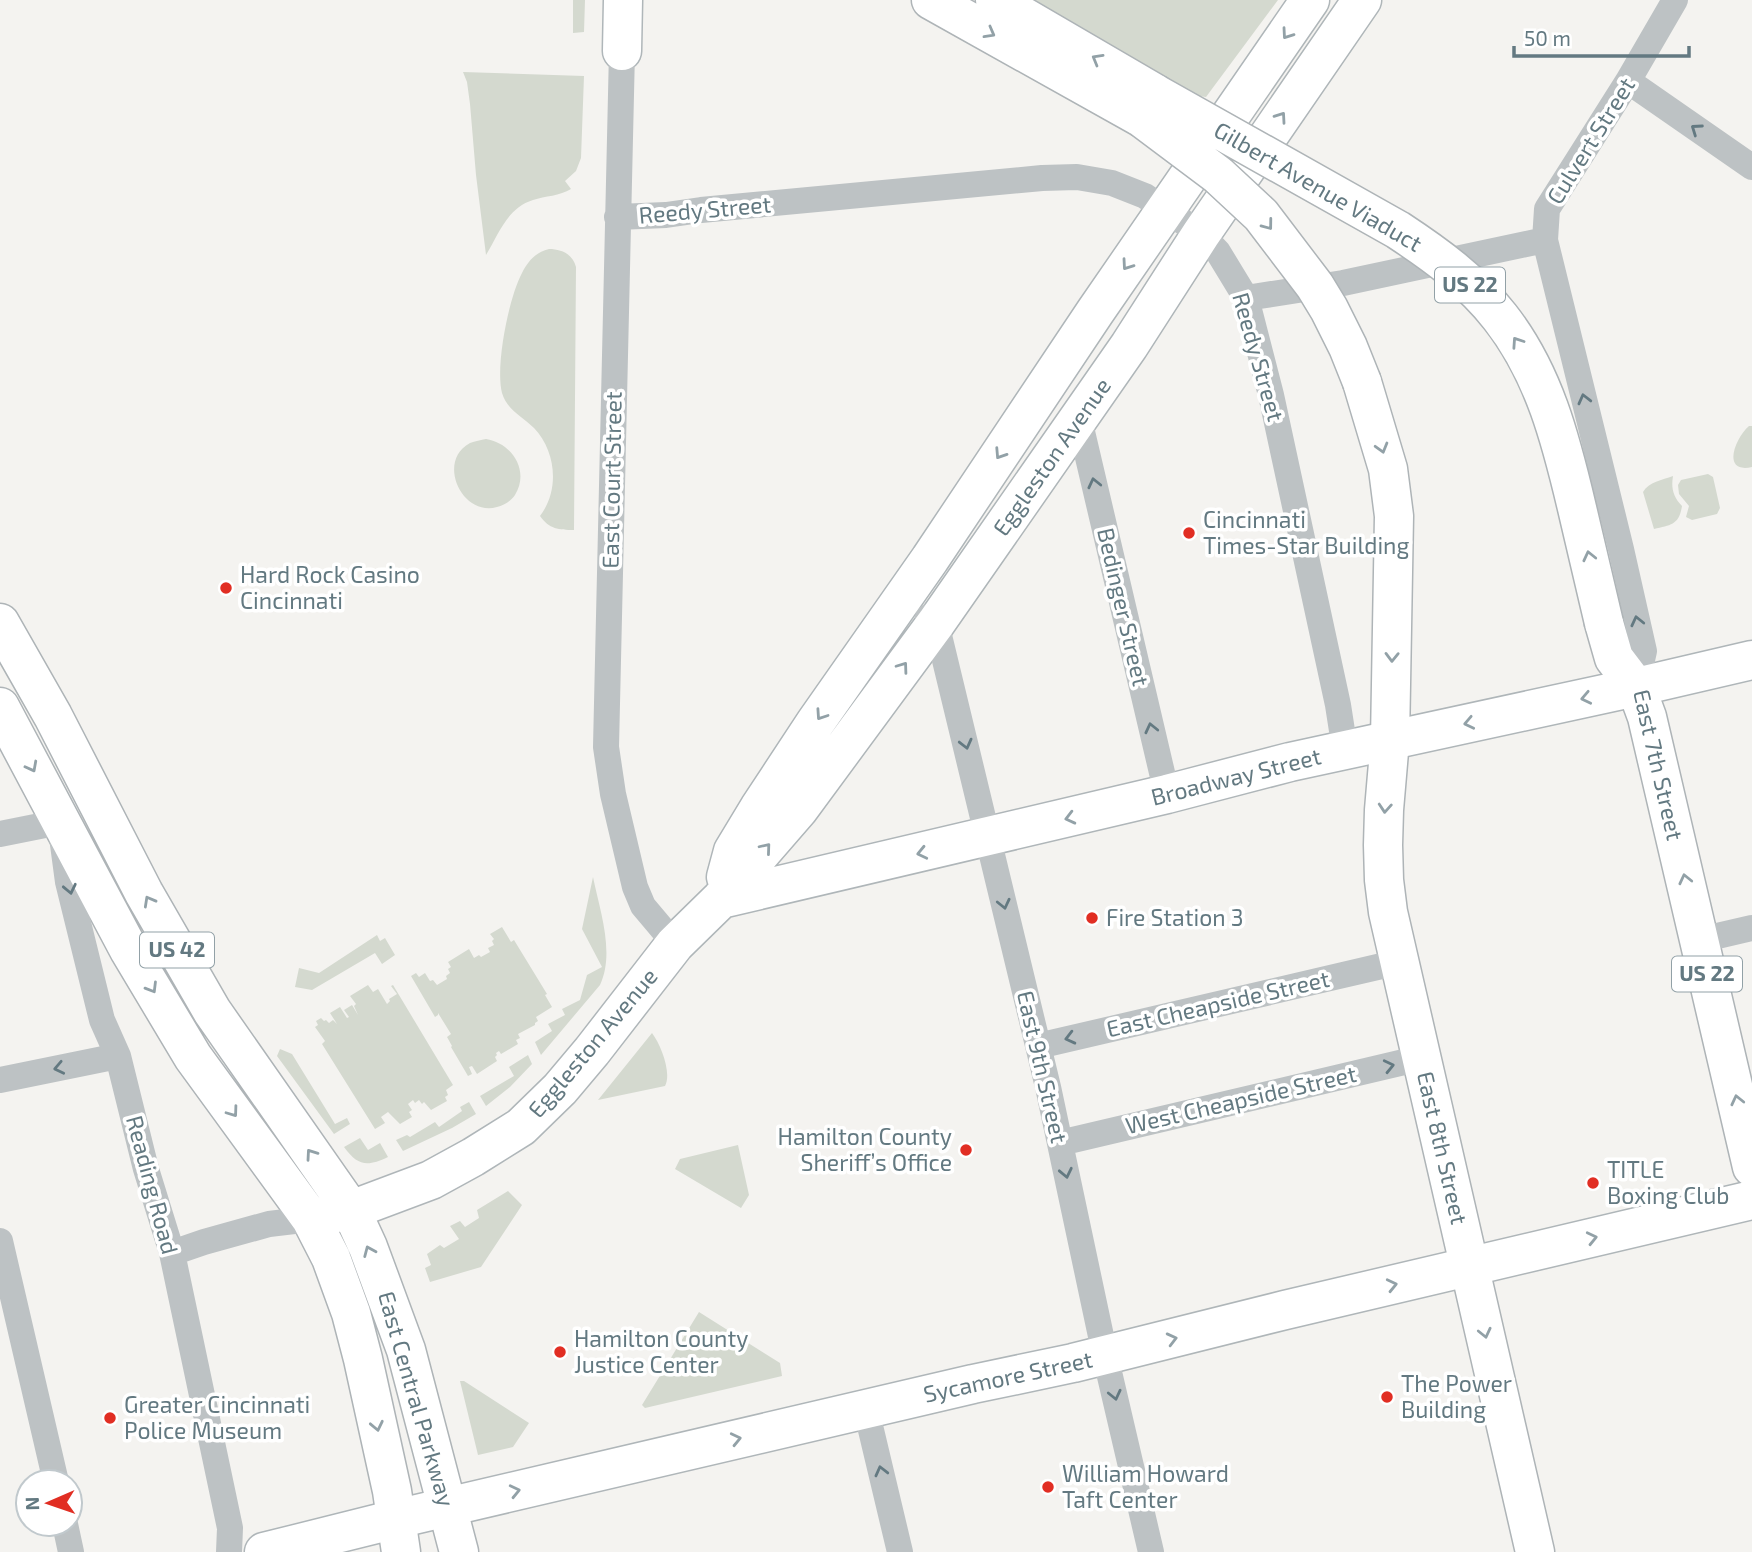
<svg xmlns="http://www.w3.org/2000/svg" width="1752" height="1552" viewBox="0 0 1752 1552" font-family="'Exo 2',sans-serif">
  <rect width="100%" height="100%" fill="#f4f3f0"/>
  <path fill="#d4d9cf" d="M573 0H585L584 32 573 33Z
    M1028 0H1278L1206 97 1192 95Z
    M463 72 584 76 581 158 576 171 565 181 571 189C560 196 545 196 533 200 507 208 499 234 486 255L476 175 470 104 467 82Z
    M549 249C561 249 573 254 576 267L574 530C559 530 549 529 540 516 560 490 556 451 534 428 522 416 507 410 502 393 495 366 509 297 522 273 528 261 536 252 549 249Z
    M1749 426H1752V467C1721 474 1735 438 1749 426Z
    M486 439C512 443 530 471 515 495 511 501 504 505 497 507 462 517 436 461 470 443 475 441 481 440 486 439Z
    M1708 474 1713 477 1720 508 1717 514 1692 520 1686 517 1689 506 1679 494 1678 485 1681 480Z
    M1673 476C1671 488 1673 497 1682 506 1679 525 1671 525 1654 529L1643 492C1649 482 1662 480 1673 476Z
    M593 877C600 911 615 953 600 985L541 1055 535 1042 552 1031 548 1024 565 1015 562 1009 580 1000 587 975 602 967 582 929Z
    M502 927 511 942 514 940 547 994 545 995 552 1007 536 1017 538 1021 535 1023V1025L518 1034 520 1038 516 1040 518 1044 501 1054 499 1051 496 1053 497 1055 495 1057 497 1061 477 1074 472 1066 469 1067 472 1074 468 1076 451 1047 452 1046 447 1037 451 1034 438 1013V1015L435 1017 411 976 416 973 419 977 425 973 430 981 433 980 437 985 447 979 446 976 450 973 448 969 451 967 448 962 469 949 474 958 479 955 481 957 490 952 488 948 494 945 492 941 494 939 490 934Z
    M377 935 380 941 385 938 395 955 382 964 375 953 312 990 295 987 299 968 319 973Z
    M368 985 373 992 378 989 387 1004 390 1001 389 999 397 994 391 986 393 985 453 1085 446 1090 448 1095 445 1097 447 1101 431 1110 424 1102 422 1104 419 1100 415 1103 413 1100 408 1104 412 1110 409 1112 412 1117 400 1124 388 1112 381 1117 385 1123 375 1129 322 1044 325 1041 315 1027 318 1025 316 1021 321 1018 324 1021 326 1020 329 1023 333 1020 337 1024 330 1013 340 1007 347 1018 349 1017 344 1010 352 1005 358 1015 354 1006 356 1004 350 996Z
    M652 1033C661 1045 672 1073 665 1086L598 1100Z
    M280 1049 292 1054 335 1124 347 1118 350 1124 334 1134 277 1056Z
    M528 1055 532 1064 510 1087 486 1106 480 1096 514 1076 509 1067Z
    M469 1102 476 1114 452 1128 403 1151 396 1140 407 1135 410 1137 435 1122 439 1127 462 1111 460 1107Z
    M360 1138 368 1150 380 1143 388 1157C367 1167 358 1166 344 1147Z
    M738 1145 749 1195 741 1208 675 1169 680 1159Z
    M508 1191 522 1205 481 1267 430 1282 425 1268 431 1265 427 1254 440 1245 444 1248 459 1239 450 1226 460 1221 465 1227 479 1218 477 1210Z
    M699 1312 780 1363 782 1376 645 1408 642 1405Z
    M460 1381H464L529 1423 513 1447 478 1455Z"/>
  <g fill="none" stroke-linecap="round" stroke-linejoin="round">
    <g stroke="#afb6b9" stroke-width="41">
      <path id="secondary" d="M622 51 623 0
        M726 877 733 851 759 808 815 723 930 559 1095 312 1310 0
        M721 899 1167 794 1290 762 1636 687 1752 660
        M318 1217 351 1210 431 1180 473 1157 521 1127 560 1089 592 1051 675 944 721 899 799 809 936 623 1129 346 1201 234 1362 0
        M264 1552 396 1519 973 1384 1073 1363 1285 1310 1752 1200"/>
    </g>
    <g stroke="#aeb4b7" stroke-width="41">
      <path id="primary" d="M931 0 1142 118
        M995 0 1156 94
        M1362 382 1388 469 1394 516 1390 740 1384 810 1383 845 1384 880 1388 912 1535 1552
        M0 623 53 716 144 893 212 1011 351 1210 368 1247 406 1350 459 1552
        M1604 623 1614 658 1636 687 1647 717 1752 1167
        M0 707 129 950 193 1057 311 1219 331 1258 351 1313 363 1359 392 1491 401 1552"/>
    </g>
    <path stroke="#bdc2c4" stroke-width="26" d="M622 51 606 747 613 794 635 887 643 906 675 944
      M1628 81 1752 167
      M617 217 666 215 701 210 1042 178 1077 177 1112 183 1145 196 1201 234 1218 252 1246 298 1271 395 1338 705 1345 750
      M1246 298 1343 283 1545 240
      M1079 419 1167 794
      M928 617 936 623 1048 1087 1105 1355 1151 1552
      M1636 687 1644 651 1621 549 1545 240 1547 209 1628 81 1675 0
      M0 834 60 822 68 882 102 1020 118 1056 146 1169 172 1253 230 1528 229 1552
      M1700 940 1752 928
      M1038 1046 1399 962
      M0 1080 118 1056
      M1060 1143 1421 1058
      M0 1241 56 1482
      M172 1253 204 1242 269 1224 311 1219
      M866 1409 900 1552
      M65 1524 71 1552"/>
    <use href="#secondary" stroke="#fff" stroke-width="38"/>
    <use href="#primary" stroke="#fff" stroke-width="38"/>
    <g stroke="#aeb4b7" stroke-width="41" stroke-linecap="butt">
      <path id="primary-bridge" d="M1156 94 1398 230C1436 255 1472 281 1500 317 1544 373 1561 440 1577 508 1586 546 1595 584 1604 623
        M1142 118 1218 175 1261 215 1315 286 1329 309 1348 347 1362 382"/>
    </g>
    <use href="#primary-bridge" stroke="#fff" stroke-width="38"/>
  </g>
  <defs><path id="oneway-chevron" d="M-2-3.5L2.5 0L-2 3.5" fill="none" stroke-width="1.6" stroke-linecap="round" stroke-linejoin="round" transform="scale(1.75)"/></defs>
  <g stroke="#92a1a7">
    <use href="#oneway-chevron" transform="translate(990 33) rotate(29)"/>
    <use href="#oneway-chevron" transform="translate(1287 34) rotate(125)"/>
    <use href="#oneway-chevron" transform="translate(1097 59) rotate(-150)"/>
    <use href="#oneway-chevron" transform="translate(1281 117) rotate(-55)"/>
    <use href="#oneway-chevron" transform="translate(1268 225) rotate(53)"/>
    <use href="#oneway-chevron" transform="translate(1127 265) rotate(125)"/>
    <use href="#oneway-chevron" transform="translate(1517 342) rotate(-124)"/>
    <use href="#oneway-chevron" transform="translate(1382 448) rotate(74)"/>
    <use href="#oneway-chevron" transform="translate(1000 454) rotate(123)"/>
    <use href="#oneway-chevron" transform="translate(1589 556) rotate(-103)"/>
    <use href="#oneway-chevron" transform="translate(1392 657) rotate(91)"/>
    <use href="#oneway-chevron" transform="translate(903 667) rotate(-54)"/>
    <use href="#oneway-chevron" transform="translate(1586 698) rotate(168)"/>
    <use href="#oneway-chevron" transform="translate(821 715) rotate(124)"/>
    <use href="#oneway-chevron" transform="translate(1469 723) rotate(168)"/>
    <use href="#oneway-chevron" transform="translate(32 767) rotate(62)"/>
    <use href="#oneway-chevron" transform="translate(1385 808) rotate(94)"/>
    <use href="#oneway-chevron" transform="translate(1070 818) rotate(166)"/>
    <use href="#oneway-chevron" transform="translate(766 848) rotate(-50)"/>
    <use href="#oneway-chevron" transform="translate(922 853) rotate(167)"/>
    <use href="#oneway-chevron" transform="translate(1685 879) rotate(-103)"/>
    <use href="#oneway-chevron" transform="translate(149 901) rotate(-119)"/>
    <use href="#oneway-chevron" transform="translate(152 988) rotate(59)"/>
    <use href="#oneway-chevron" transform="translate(1737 1100) rotate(-103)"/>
    <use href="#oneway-chevron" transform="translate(233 1112) rotate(54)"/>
    <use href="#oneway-chevron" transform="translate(311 1154) rotate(-125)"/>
    <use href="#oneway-chevron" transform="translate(1592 1238) rotate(-13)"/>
    <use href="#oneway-chevron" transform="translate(369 1251) rotate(-113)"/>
    <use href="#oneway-chevron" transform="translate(1392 1285) rotate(-13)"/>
    <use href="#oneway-chevron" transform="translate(1485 1333) rotate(77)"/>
    <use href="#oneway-chevron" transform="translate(1172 1339) rotate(-14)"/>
    <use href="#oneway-chevron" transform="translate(377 1426) rotate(78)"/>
    <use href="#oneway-chevron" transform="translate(736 1439) rotate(-13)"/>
    <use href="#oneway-chevron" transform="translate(515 1491) rotate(-13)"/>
  </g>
  <g stroke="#637981">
    <use href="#oneway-chevron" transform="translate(1696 129) rotate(-145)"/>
    <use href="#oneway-chevron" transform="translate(1584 399) rotate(-104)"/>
    <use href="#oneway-chevron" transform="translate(1094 483) rotate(-103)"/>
    <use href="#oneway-chevron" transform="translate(1637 621) rotate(-103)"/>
    <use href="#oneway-chevron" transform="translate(1151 728) rotate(-103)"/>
    <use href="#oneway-chevron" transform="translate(966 744) rotate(76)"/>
    <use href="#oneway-chevron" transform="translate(70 889) rotate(78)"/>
    <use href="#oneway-chevron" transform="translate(1004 904) rotate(77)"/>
    <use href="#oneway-chevron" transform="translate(1070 1038) rotate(166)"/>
    <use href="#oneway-chevron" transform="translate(1389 1066) rotate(-13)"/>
    <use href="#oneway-chevron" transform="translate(59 1068) rotate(168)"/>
    <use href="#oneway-chevron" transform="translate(1066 1173) rotate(78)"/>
    <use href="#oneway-chevron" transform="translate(1115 1395) rotate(77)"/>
    <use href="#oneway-chevron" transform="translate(881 1471) rotate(-104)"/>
  </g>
  <g fill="#e12e23" stroke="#fff" stroke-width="2.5">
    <circle cx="1189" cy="533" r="7"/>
    <circle cx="226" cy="588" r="7"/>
    <circle cx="1092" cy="918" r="7"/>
    <circle cx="966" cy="1150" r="7"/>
    <circle cx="1593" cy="1183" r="7"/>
    <circle cx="560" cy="1352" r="7"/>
    <circle cx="1387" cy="1397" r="7"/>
    <circle cx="110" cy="1418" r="7"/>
    <circle cx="1048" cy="1487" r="7"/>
  </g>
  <g text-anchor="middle" stroke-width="7" stroke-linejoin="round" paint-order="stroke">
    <g fill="#fff" stroke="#92a1a7" stroke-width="2">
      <rect x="1435" y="267.5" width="70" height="35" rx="5"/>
      <rect x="140" y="932.5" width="74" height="35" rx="5"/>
      <rect x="1672" y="956.5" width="70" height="35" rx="5"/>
    </g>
    <g font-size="21" font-weight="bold" fill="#637981">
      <text x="1470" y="292">US 22</text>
      <text x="177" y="957">US 42</text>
      <text x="1707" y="981">US 22</text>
    </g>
    <g font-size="23" fill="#637981" stroke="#fff">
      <text transform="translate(1591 141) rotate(-58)" y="8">Culvert Street</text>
      <text transform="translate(1318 187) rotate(30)" y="8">Gilbert Avenue Viaduct</text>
      <text transform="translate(705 210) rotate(-5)" y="8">Reedy Street</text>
      <text transform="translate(1258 357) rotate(74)" y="8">Reedy Street</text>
      <text transform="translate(1052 457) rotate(-55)" y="8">Eggleston Avenue</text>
      <text transform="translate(612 480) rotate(-89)" y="8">East Court Street</text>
      <text transform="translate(1123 607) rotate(77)" y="8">Bedinger Street</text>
      <text transform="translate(1658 765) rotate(77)" y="8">East 7th Street</text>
      <text transform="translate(1236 777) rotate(-14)" y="8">Broadway Street</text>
      <text transform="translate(1218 1004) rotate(-13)" y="8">East Cheapside Street</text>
      <text transform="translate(593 1043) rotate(-50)" y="8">Eggleston Avenue</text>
      <text transform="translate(1042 1067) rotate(77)" y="8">East 9th Street</text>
      <text transform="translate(1241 1100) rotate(-13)" y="8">West Cheapside Street</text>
      <text transform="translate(1442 1148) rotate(77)" y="8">East 8th Street</text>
      <text transform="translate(152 1185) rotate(75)" y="8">Reading Road</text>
      <text transform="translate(1008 1377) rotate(-12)" y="8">Sycamore Street</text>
      <text transform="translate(416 1399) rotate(74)" y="8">East Central Parkway</text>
    </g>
    <g font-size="23" fill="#637981" stroke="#fff" text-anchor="start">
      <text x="1203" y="528">Cincinnati<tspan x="1203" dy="26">Times-Star Building</tspan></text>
      <text x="240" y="583">Hard Rock Casino<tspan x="240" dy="26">Cincinnati</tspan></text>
      <text x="1106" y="926">Fire Station 3</text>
      <text x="952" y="1145" text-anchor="end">Hamilton County<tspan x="952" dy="26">Sheriff’s Office</tspan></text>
      <text x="1607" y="1178">TITLE<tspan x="1607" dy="26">Boxing Club</tspan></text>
      <text x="574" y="1347">Hamilton County<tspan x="574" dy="26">Justice Center</tspan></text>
      <text x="1401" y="1392">The Power<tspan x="1401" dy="26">Building</tspan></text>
      <text x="124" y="1413">Greater Cincinnati<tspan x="124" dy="26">Police Museum</tspan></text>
      <text x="1062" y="1482">William Howard<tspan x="1062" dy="26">Taft Center</tspan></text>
    </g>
  </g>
  <g transform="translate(49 1503) rotate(268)"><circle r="33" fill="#ffffff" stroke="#c1c9cd" stroke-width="2"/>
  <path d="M0-5L12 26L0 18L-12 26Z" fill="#e12e23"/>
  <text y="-10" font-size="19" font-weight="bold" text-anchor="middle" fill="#637981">N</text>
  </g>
  <path d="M1514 46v10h175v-10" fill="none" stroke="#637981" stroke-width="3.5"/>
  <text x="1524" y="46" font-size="21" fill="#637981" stroke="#ffffff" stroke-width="5" paint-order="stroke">50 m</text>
</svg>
